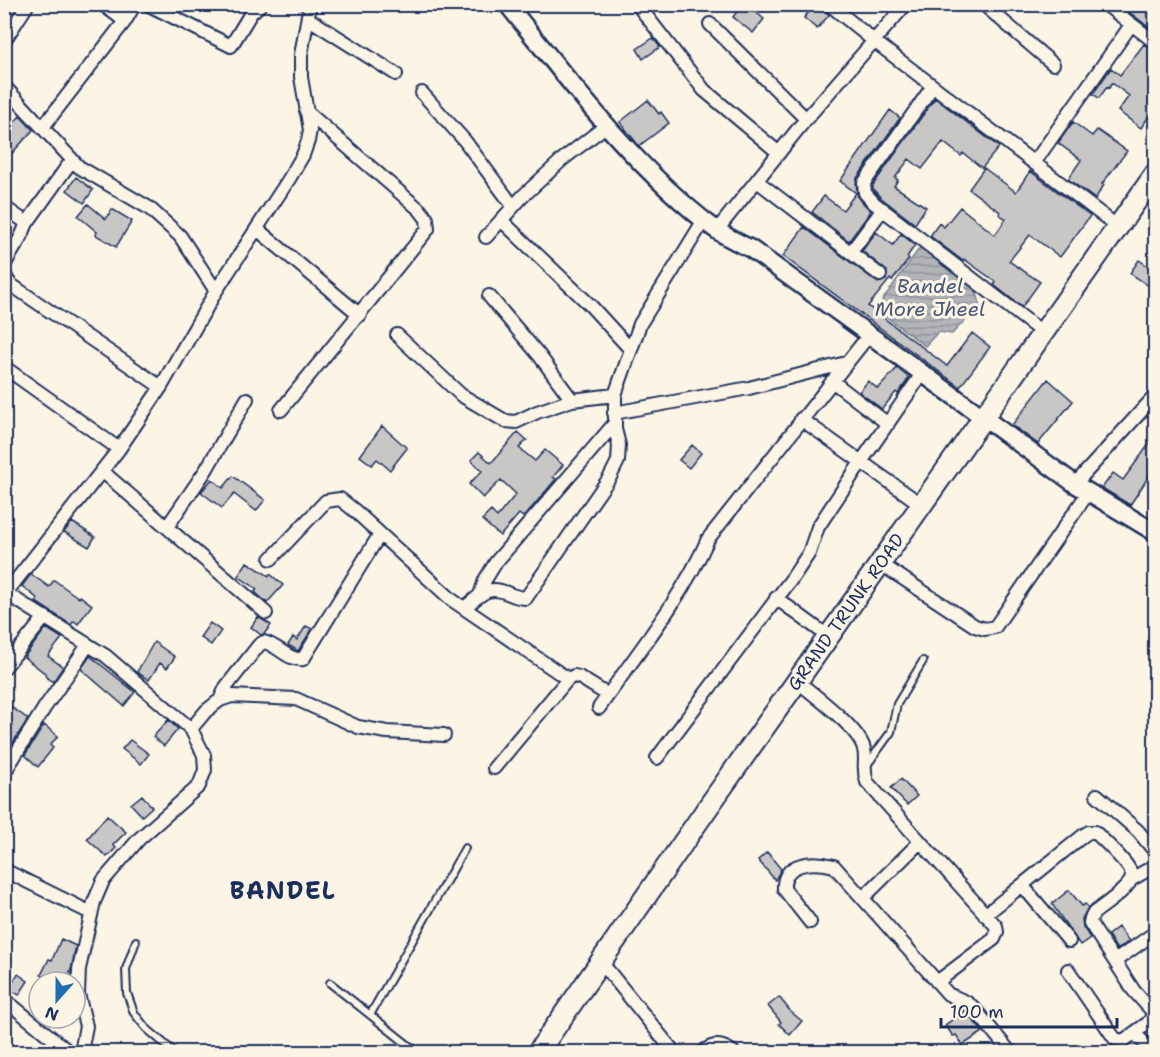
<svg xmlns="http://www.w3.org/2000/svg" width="1160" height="1057" viewBox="0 0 1160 1057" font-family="'Shantell Sans',sans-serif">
  <defs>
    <pattern id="water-rules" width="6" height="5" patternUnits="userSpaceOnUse" patternTransform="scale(1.5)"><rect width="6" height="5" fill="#b2b4b8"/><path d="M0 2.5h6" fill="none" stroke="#909399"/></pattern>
  </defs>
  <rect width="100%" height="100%" fill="#fcf5e5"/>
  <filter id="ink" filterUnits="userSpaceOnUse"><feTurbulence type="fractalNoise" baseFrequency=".0167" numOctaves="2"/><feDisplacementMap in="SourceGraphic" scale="12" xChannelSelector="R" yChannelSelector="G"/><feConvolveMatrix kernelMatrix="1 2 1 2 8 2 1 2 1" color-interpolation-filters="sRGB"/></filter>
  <g filter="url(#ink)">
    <path fill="url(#water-rules)" stroke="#767f94" stroke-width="1.5" d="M921 246C937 258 982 283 979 305L952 334 938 332 925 346 876 309Z"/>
    <path fill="#c8c7c6" stroke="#1b2f5e" stroke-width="1.5" d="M742 4H746L764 19 753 33 733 17Z
      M815 4H819L829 15 817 29 804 18Z
      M1119 4H1155V32Z
      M653 38 660 47 643 59 637 49Z
      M1144 44 1155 51V58L1149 66 1155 71V116L1151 113 1141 128 1118 111 1129 96 1112 83 1109 88 1107 87 1099 98 1093 94 1111 68 1120 75Z
      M935 98 999 147 982 168 963 153 961 156 943 142 922 169 909 159 895 178 898 180 894 186 926 207 915 224 880 197 873 189V185Z
      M648 100 659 114 661 112 669 123 639 146 620 122Z
      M890 110 900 118 857 178 856 183 858 198 871 211 849 241 812 212 824 196 843 210 856 193 840 181Z
      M20 116 33 130 4 162V133Z
      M1073 122 1092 136 1097 130 1127 151 1102 184 1104 185 1095 199 1068 179 1081 160 1058 143Z
      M984 168 1016 192 1030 171 1090 216 1060 257 1030 235 1009 261 1040 282 1022 307 994 285 996 282 964 259 963 261 930 236 939 223 944 227 960 207 995 235 1006 219 999 214 1000 212 969 189Z
      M76 177 93 190 84 203 67 190Z
      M88 204 106 219 112 209 132 221 116 247 96 235 97 232 78 216Z
      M804 227 878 283 886 280 887 271 862 251 876 232 893 245 901 234 915 245 907 257 909 259 892 281 890 279 868 306 947 366 972 333 990 347 960 387 783 256Z
      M1139 260 1155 271V290L1130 273Z
      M897 368 909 378 898 394 896 392 882 409 859 392 868 381 878 389Z
      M1048 379 1073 401 1038 444 1012 425Z
      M382 426 407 448 390 470 377 459 372 465 360 456Z
      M518 432 527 440 519 448 535 461 545 450 563 465 553 477 556 479 529 511 523 517 519 514 500 536 482 520 491 511 497 517 516 494 501 480 483 498 469 484 482 471 471 460 479 452 491 463Z
      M1155 436V467L1130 505 1102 488 1113 473 1123 480Z
      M692 445 701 453 689 468 679 460Z
      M233 476 265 500 256 511 234 494 222 508 201 492 212 479 223 488Z
      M72 522 95 537 89 547 64 532Z
      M247 562 269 576 270 574 283 585 267 603 255 592 257 589 238 576Z
      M31 574 49 587 54 580 79 598 80 596 92 605 78 624 74 621 71 625 36 602 38 599 22 586Z
      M258 617 271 625 264 634 261 635 251 627Z
      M210 623 221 631 211 645 200 637Z
      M306 626 312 629 298 651 288 645 293 637 297 640Z
      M46 628 62 638 48 656 63 667 53 682 45 676 46 674 24 657Z
      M154 642 175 657 167 668 160 663 149 680 137 672Z
      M90 656 135 692 124 706 81 669Z
      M4 702 28 719 4 757Z
      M168 720 178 729 164 746 153 737Z
      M44 725 58 736 50 745 53 748 38 767 25 755Z
      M130 740 149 754 141 764 122 749Z
      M901 779 917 796 907 805 891 788Z
      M142 795 152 807 142 816 131 804Z
      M107 815 126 832 113 845 116 848 107 857 87 839Z
      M767 852 781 869 775 880 758 860Z
      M1069 890 1082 906 1085 904 1088 907 1082 919 1083 927 1090 938 1080 945 1052 904Z
      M1118 927 1129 941 1117 950 1108 935Z
      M61 939 76 946 71 970 65 982H56L41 975 49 959 52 960Z
      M18 974 28 981 19 995 8 988Z
      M779 997 791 1012 802 1021 790 1035 779 1024 781 1022 768 1006Z
      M965 1011 983 1032 963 1045 956 1035 953 1036 945 1025Z"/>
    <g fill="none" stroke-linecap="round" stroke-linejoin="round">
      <g stroke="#1b2f5e" stroke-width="10">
        <path id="lane" d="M867 765 891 732 897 704 923 661
          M136 941 126 969 127 993 134 1013 146 1028 174 1052
          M330 983 417 1052
          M370 1015 465 848"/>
      </g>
      <g stroke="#1b2f5e" stroke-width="16">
        <path id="street" d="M102 4 125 21
          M147 4 231 46 251 13 261 4
          M637 4 704 90 779 153
          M829 4 874 41 1118 227
          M983 4 1053 64
          M1105 4 1156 43
          M309 19 396 74
          M710 24 806 119
          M4 41 28 4
          M4 86 79 167 149 208 180 236 216 291
          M933 86 864 183 865 193 874 203 1043 333
          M422 93 465 141 513 206
          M43 127 125 21 135 4
          M1034 163 1131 25
          M757 181 880 275
          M4 207 27 223
          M501 220 590 305 631 350
          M257 229 360 315
          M717 230 806 119 906 4
          M486 237 523 196 563 159 607 125
          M851 252 883 209
          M4 265 21 237 27 223 72 160
          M4 274 10 284 161 387
          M489 296 539 355 572 400
          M397 335 461 395 505 421 516 422 537 412 572 400 615 395
          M4 367 119 449
          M832 381 888 424
          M281 410 428 229 427 219 420 210 306 111
          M614 413 749 388 846 363
          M801 419 922 505
          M102 471 266 613
          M1075 484 1156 395
          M167 527 206 470 247 399
          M271 559 326 501 340 499 354 510 452 600 568 679
          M881 564 975 626 985 629 995 627 1088 493
          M4 592 106 656 191 729 204 755 205 770 199 786 139 839 103 881 94 902 79 969 78 994 86 1026 81 1052
          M6 593 119 449 161 387 216 291 289 179 303 155 308 141 310 130 301 77V55L310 4
          M480 595 485 580 496 562 615 423
          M776 598 829 637
          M464 608C480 596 487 584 507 593 514 596 519 598 526 598L610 477 618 461 619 445 615 429V395L640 324 704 220
          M4 668 45 617
          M797 681C815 696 859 728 864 749 867 762 862 767 867 782L996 926 997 932 994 939 937 982
          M220 700 226 687 259 645 264 642C278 645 288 661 303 659L380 534
          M599 708C637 653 681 600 708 539L869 335
          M191 729 206 711 220 700 232 696 296 699 358 727 387 732 444 735
          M657 758 793 577 809 553 818 527 861 462 922 374
          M494 768 568 679 574 676 579 677 608 695
          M4 773 45 707 88 645
          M1097 795 1138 831 1156 853
          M4 870 91 913
          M1132 879 1156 865
          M1022 885 1069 941
          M863 898 919 843
          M985 915 1084 835 1089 832H1095C1103 840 1133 867 1132 877 1130 888 1104 905 1094 913L1091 918 1090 923 1134 991 1152 1011 1153 1016 1148 1023 1123 1041 1115 1039 1068 970
          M810 922 784 889C782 861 814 861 834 866L948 994 966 1002 973 1007 1010 1052
          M1115 961 1156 932
          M601 962 674 1052
          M4 999 69 1052
          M1134 1033 1154 1052
          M703 1052C713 1043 722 1045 733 1052"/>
      </g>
      <g stroke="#1b2f5e" stroke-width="21">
        <path id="secondary" d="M507 4C571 83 633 167 715 229 726 237 739 243 751 249L1075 484 1156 533"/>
      </g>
      <g stroke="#1b2f5e" stroke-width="24">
        <g id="primary">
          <path id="s1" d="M538 1052 706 810 1156 173"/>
        </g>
      </g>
      <use href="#lane" stroke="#fcf5e5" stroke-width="6"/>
      <use href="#street" stroke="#fcf5e5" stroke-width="12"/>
      <use href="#secondary" stroke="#fcf5e5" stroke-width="16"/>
      <use href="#primary" stroke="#fcf5e5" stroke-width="20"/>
    </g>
  </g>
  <g text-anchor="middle" stroke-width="6" stroke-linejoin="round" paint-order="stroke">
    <g font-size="18" fill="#1b2f5e" stroke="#fcf5e5">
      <text dy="6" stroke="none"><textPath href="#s1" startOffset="537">GRAND TRUNK ROAD</textPath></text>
    </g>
    <g font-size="20" font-style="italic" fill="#485779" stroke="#fcf5e5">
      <text x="930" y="293">Bandel<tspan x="930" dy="23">More Jheel</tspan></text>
    </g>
    <g font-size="24" font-weight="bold" letter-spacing="1.5" fill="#1b2f5e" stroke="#fcf5e5">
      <text x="283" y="899">BANDEL</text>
    </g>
  </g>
  <rect width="1160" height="1057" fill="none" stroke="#fcf5e5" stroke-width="24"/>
  <rect x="12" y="12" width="1136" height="1033" fill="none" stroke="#1b2f5e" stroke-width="2" filter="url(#ink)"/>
  <g transform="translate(57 1000) rotate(201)"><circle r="28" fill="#fcf5e5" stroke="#a2a6af" stroke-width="1.5"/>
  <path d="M0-4.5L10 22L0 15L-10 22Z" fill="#1f6fb2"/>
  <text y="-9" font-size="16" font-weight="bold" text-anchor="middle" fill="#1b2f5e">N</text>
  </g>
  <path d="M941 1018v9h176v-9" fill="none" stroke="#1b2f5e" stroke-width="3"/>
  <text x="950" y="1018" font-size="18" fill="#1b2f5e" stroke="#fcf5e5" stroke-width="4.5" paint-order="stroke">100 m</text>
</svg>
